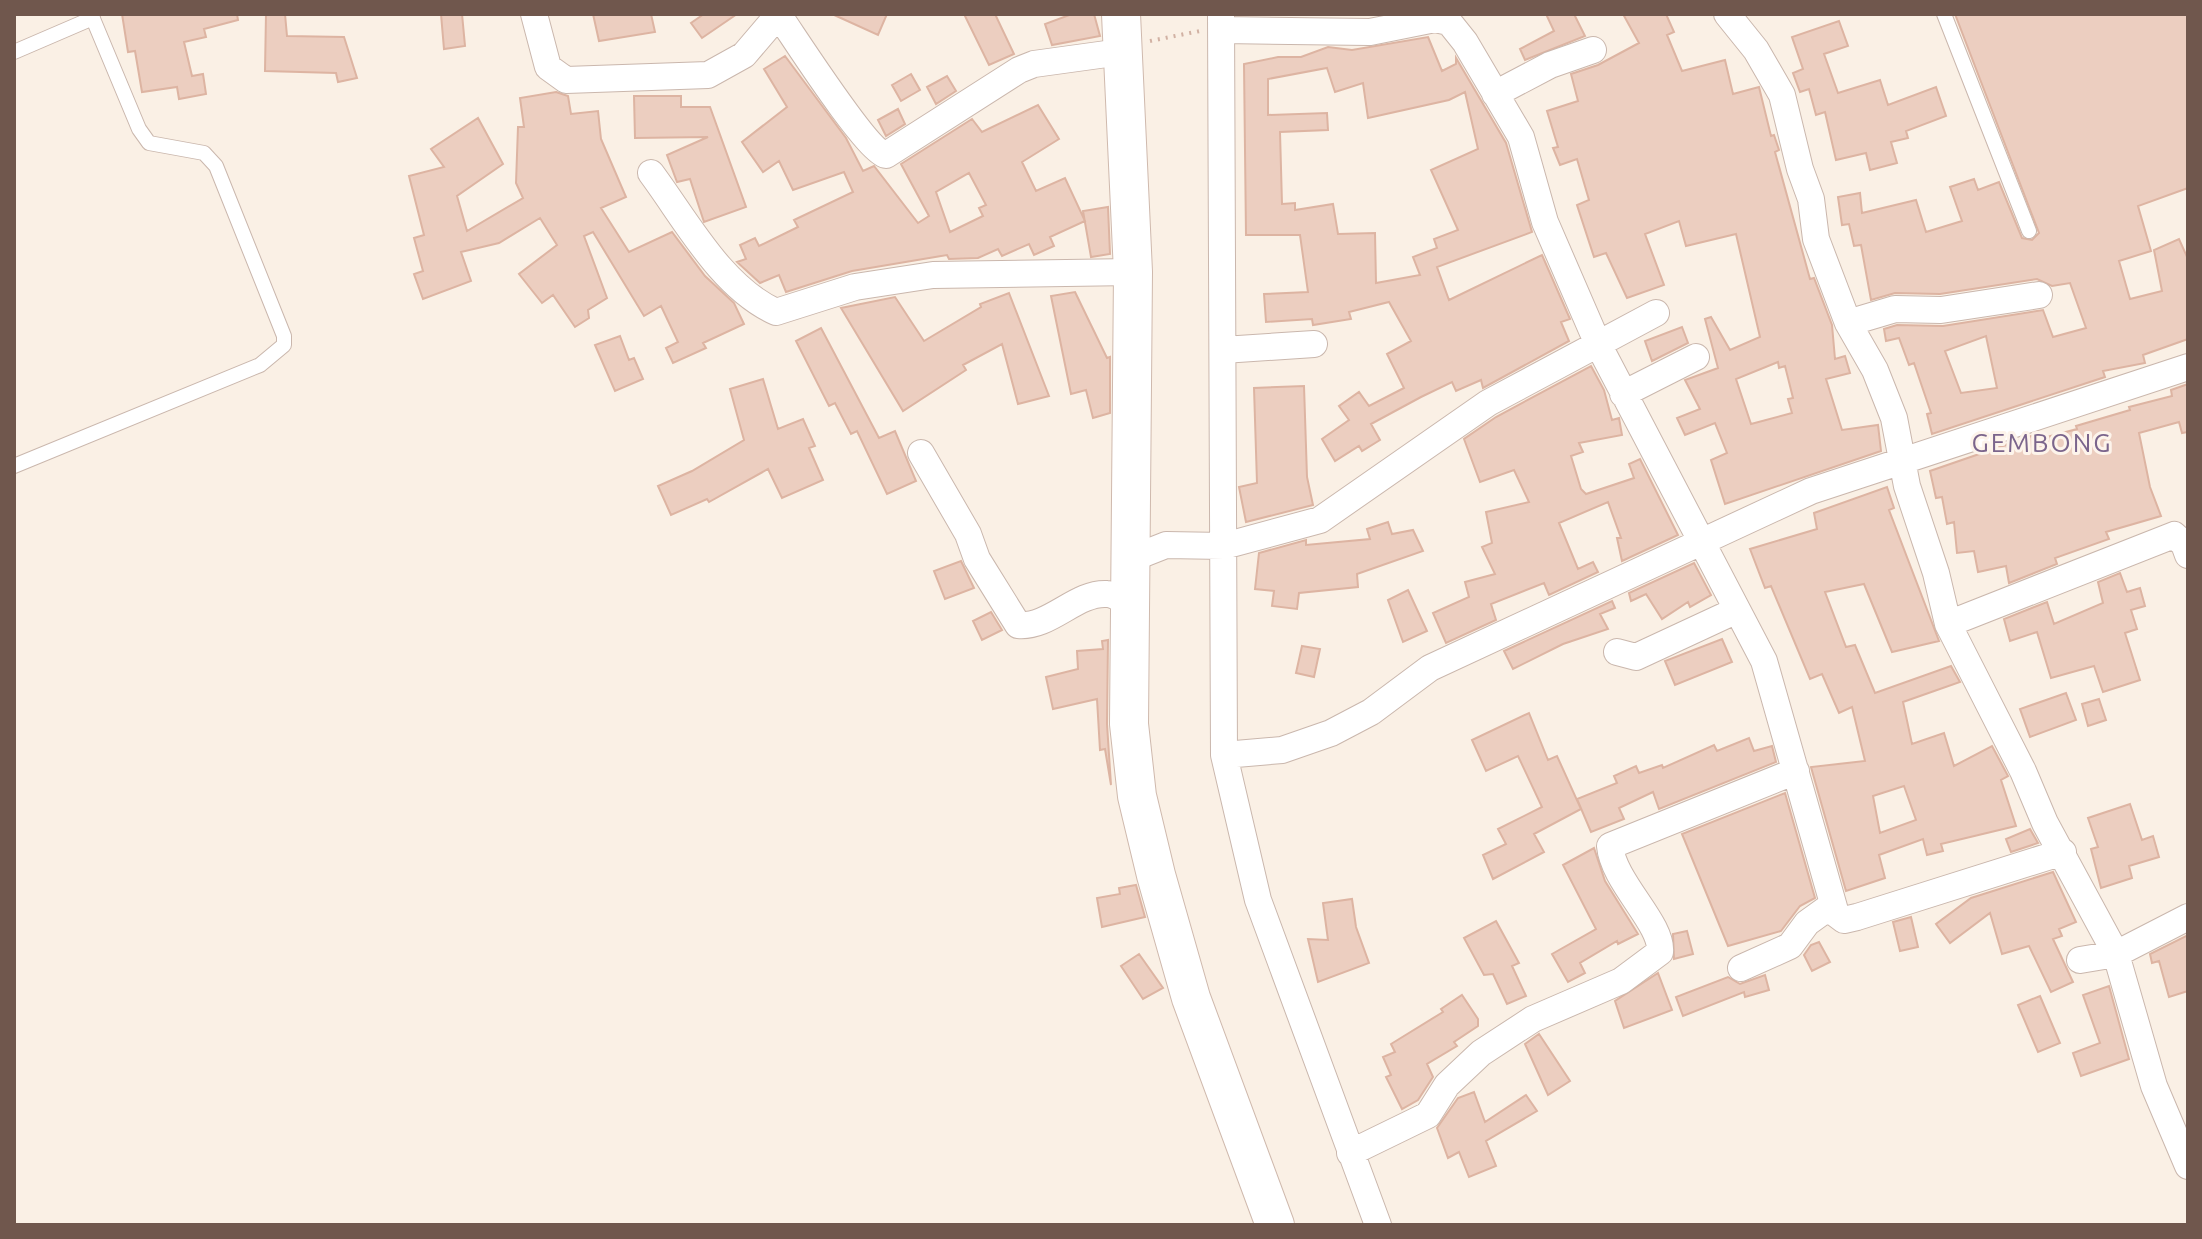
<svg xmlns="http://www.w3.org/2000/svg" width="2202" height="1239" viewBox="0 0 2202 1239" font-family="Ubuntu,sans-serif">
  <rect width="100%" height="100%" fill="#faf0e5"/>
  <path fill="#eccec0" stroke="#ddb4a2" stroke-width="2" fill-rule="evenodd" d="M122 14H237L238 20 204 29 206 37 184 42 192 76 203 74 206 94 179 99 177 87 142 92 135 51 128 52Z
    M266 14H285L287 36 344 37 357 78 338 82 336 73 265 71Z
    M441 14H462L465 46 444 49Z
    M593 14H651L655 32 599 41Z
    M704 14H737L702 38 691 23Z
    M832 14H887L878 35Z
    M964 14H995L1014 54 989 65Z
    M1072 14H1094L1100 36 1052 45 1045 24Z
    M1546 14H1574L1585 36 1525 60 1520 49 1554 31Z
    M1623 14H1666L1674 32 1667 35 1682 71 1725 60 1733 94 1759 87 1771 136 1774 135 1779 150 1775 152 1810 279 1814 278 1832 325 1835 359 1845 356 1850 373 1826 379 1842 430 1878 425 1881 451 1725 504 1711 460 1727 453 1715 423 1685 435 1677 418 1700 409 1685 380 1718 368 1705 319 1711 317 1730 350 1760 337 1736 234 1686 246 1679 221 1645 234 1664 285 1627 298 1606 253 1594 257 1577 205 1589 200 1577 159 1560 165 1553 148 1558 147 1547 111 1578 101 1571 74 1598 65 1639 43ZM1778 362 1779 368 1785 366 1793 398 1788 399 1792 413 1751 424 1736 379Z
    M1955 14H2188V188L2138 206 2151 251 2119 261 2130 299 2162 291 2154 250 2179 239 2188 259V339L2143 355 2145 363 2103 371 2105 377 1932 434 1927 414 1931 413 1914 363 1909 365 1899 338 1886 341 1884 329 1897 325 1943 326 2043 310 2053 337 2086 328 2070 283 2052 286 2037 279 1940 294 1895 293 1871 300 1861 245 1854 246 1849 224 1842 225 1838 197 1860 193 1862 213 1916 200 1926 232 1962 221 1950 187 1974 179 1978 190 1999 182 2022 238 2032 240 2039 233ZM1986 336 1997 388 1961 393 1945 351Z
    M1839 21 1848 46 1824 54 1838 93 1880 80 1888 105 1936 87 1946 116 1906 131 1908 138 1891 142 1897 163 1870 170 1866 153 1836 160 1825 112 1816 115 1809 89 1800 92 1793 73 1803 69 1792 37Z
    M1428 37 1442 71 1456 64V58L1506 143 1532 232 1437 267 1449 300 1542 255 1570 319 1561 322 1569 341 1483 388 1481 380 1456 391 1452 382 1421 397 1371 424 1380 440 1362 451 1359 446 1335 461 1322 439 1349 420 1339 406 1359 392 1369 406 1404 388 1387 354 1411 341 1389 302 1349 312 1351 319 1313 325 1312 319 1266 322 1264 294 1308 292 1300 235H1246L1244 64 1278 57H1301L1328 47 1352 50ZM1327 68 1335 92 1363 83 1368 118 1449 100 1465 92 1478 149 1431 170 1458 230 1434 239 1437 248 1413 257 1420 275 1376 283 1375 233 1338 234 1333 204 1295 210V203L1282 204 1280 132 1328 130 1327 113 1268 115V79Z
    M785 56 846 138 863 171 874 166 918 223 929 216 901 164 972 119 982 132 1038 105 1059 139 1022 162 1036 191 1065 178 1085 221 1050 237 1054 246 1034 255 1029 244 1002 256 998 249 978 258 949 259 947 255 852 271 786 292 779 275 760 283 737 262 746 259 740 245 755 238 759 246 798 227 794 220 853 192 844 172 793 190 779 161 763 172 742 142 787 107 764 69ZM969 173 986 205 979 208 983 216 950 232 936 192Z
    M911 74 920 90 901 101 892 85Z
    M947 76 956 91 936 104 927 87Z
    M556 92 568 96 571 114 598 111 601 139 626 197 601 208 629 252 672 232 705 276 734 303 744 324 703 343 706 348 673 363 666 348 678 342 661 306 644 316 593 232 584 236 607 298 588 310 589 318 575 327 553 295 542 303 519 274 557 245 540 218 499 243 461 252 471 281 423 299 414 274 423 271 414 238 424 235 409 176 444 167 431 149 478 118 503 164 457 196 467 231 523 198 516 183 518 127H524L520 98Z
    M634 96H681V107H710L746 207 704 222 690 179 677 182 667 155 708 137 635 138Z
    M898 109 905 124 886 136 878 120Z
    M1108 207 1110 254 1091 257 1083 211Z
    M1075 292 1107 358 1110 357V413L1093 418 1086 390 1071 394 1051 296Z
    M1009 293 1049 396 1018 404 1002 344 963 365 966 370 903 411 841 308 895 297 924 341 981 307 980 304Z
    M1682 327 1688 343 1652 361 1645 341Z
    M821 328 879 438 895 431 916 481 887 494 857 431 851 434 835 403 829 406 796 341Z
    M620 336 629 360 634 358 643 379 615 391 595 345Z
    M1591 366 1604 390 1612 420 1619 418 1622 435 1579 443 1583 452 1571 456 1581 489 1586 494 1634 478 1629 464 1640 459 1678 535 1622 561 1617 538H1621L1608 502 1559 523 1578 569 1593 562 1598 572 1549 595 1544 583 1491 604 1496 620 1446 643 1433 613 1469 597 1465 582 1495 574 1482 547 1492 543 1486 512 1529 502 1514 470 1480 482 1464 439 1496 417Z
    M763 379 778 429 803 419 815 446 809 448 823 480 782 498 768 469 709 502 707 499 671 515 658 486 692 471 744 440 730 389Z
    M2188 384V432L2182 433 2179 422 2139 433 2150 487 2161 516 2106 532 2109 539 2055 558 2057 564 2009 583 2006 566 1978 572 1974 551 1957 553 1954 522 1947 524 1942 497 1936 498 1930 471 2040 433 2043 438 2077 429 2076 426 2130 410 2129 407 2172 396 2171 390Z
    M1304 386 1307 477 1313 505 1246 522 1239 487 1257 483 1254 388Z
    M1887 487 1894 508 1889 510 1939 641 1892 652 1864 584 1825 592 1846 647 1855 645 1875 693 1951 666 1960 682 1903 702 1912 744 1944 733 1954 766 1992 746 2008 776 2001 780 2016 826 1941 844 1943 851 1927 855 1923 839 1879 855 1885 878 1846 891 1811 767 1865 761 1852 707 1839 713 1822 674 1810 679 1771 586 1765 588 1750 549 1817 529 1814 513ZM1904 786 1916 820 1880 833 1873 796Z
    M1388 522 1392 534 1413 530 1423 551 1357 574 1358 587 1299 593 1297 609 1272 606 1274 591 1255 589 1259 553 1306 540V545L1370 539 1367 529Z
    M961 561 974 588 945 599 934 571Z
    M1694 563 1711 595 1690 607 1688 602 1662 619 1646 594 1631 601 1629 593Z
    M2120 573 2127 592 2140 588 2145 606 2131 610 2137 629 2125 633 2140 680 2103 692 2094 666 2051 678 2037 632 2010 641 2004 619 2047 602 2054 624 2103 603 2098 582Z
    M1408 590 1427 631 1403 642 1388 600Z
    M1612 601 1615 608 1600 614 1608 629 1563 644 1513 669 1504 651Z
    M991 612 1002 630 982 640 973 621Z
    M1722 639 1732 662 1675 685 1665 661Z
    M1108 640 1107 724 1111 785 1105 749 1100 750 1097 699 1053 709 1046 677 1078 669 1077 651 1103 649 1102 641Z
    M1302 646 1320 649 1314 677 1296 673Z
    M2066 693 2076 720 2030 737 2020 709Z
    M2099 699 2106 720 2088 726 2082 704Z
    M1529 713 1548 760 1557 756 1581 809 1534 834 1544 852 1493 879 1483 855 1506 844 1498 829 1542 807 1518 756 1486 771 1472 740Z
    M1749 738 1754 751 1772 746 1776 762 1659 809 1653 792 1619 808 1624 819 1591 832 1577 799 1617 783 1614 776 1636 766 1639 773 1662 765 1663 768 1714 745 1717 751Z
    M1785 793 1815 898 1800 906 1781 931 1728 946 1682 834Z
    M2130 804 2142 840 2153 836 2159 857 2129 866 2132 878 2101 888 2091 849 2098 847 2088 818Z
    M2030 829 2038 843 2011 852 2006 839Z
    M1594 848 1605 881 1638 934 1618 944 1617 941 1580 963 1585 973 1568 982 1552 954 1596 929 1563 865Z
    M2053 872 2076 922 2059 929 2062 936 2053 939 2073 982 2051 992 2029 946 2002 954 1990 913 1950 943 1936 924 1971 898Z
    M1136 885 1145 917 1102 927 1097 898 1120 894 1119 888Z
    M1352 899 1356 927 1369 963 1318 982 1308 939 1328 940 1323 903Z
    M1911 917 1918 947 1900 951 1893 922Z
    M1496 921 1519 963 1512 966 1526 996 1507 1004 1493 974 1484 975 1464 938Z
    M1687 931 1693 954 1674 959 1673 934Z
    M2188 935V991L2169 997 2159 961 2152 963 2150 954Z
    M1819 942 1830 962 1812 971 1804 955 1811 945Z
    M1139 954 1163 988 1143 999 1121 966Z
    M1658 973 1672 1010 1624 1028 1615 1001Z
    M1765 975 1769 990 1745 997 1744 992 1683 1016 1676 997 1728 977 1740 984Z
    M2109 986 2129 1059 2081 1076 2073 1053 2100 1043 2083 995Z
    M1462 995 1478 1019V1026L1454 1042 1457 1046 1427 1064 1433 1077 1418 1100 1402 1109 1386 1077 1391 1075 1383 1057 1395 1052 1391 1044 1443 1012 1441 1009Z
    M2040 996 2060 1043 2038 1052 2018 1005Z
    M1539 1034 1570 1081 1548 1095 1525 1044Z
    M1474 1092 1485 1122 1526 1095 1537 1111 1486 1141 1496 1166 1469 1177 1459 1152 1448 1158 1437 1128 1458 1098Z"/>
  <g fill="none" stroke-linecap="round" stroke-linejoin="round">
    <g stroke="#cab7ad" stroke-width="16">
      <path id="lane" d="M1944 14 2029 231
        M14 52 93 18
        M14 466 260 365 284 345V336L216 166 204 153 149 143 139 129 91 14"/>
    </g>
    <g stroke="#cab7ad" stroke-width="28">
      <path id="street" d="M534 14 548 67 566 80 708 75 744 55 779 14
        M782 14 780 17C796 40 866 150 886 155L1019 70 1034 64 1121 52
        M1221 14 1224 755 1258 900 1378 1225
        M1727 14 1756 50 1782 95 1800 169 1811 199 1816 239 1848 323 1875 370 1894 418 1907 486 1936 573 1948 624 2023 771 2045 823 2116 954 2154 1086 2188 1166
        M1223 30 1370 32 1435 19 1449 22 1465 42 1521 137 1545 222 1597 342 1764 661 1836 914 1844 920 1857 917 2063 852
        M1495 94 1550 65 1593 50
        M651 173C686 220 721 287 776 312L855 287 933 275 1133 272
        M1848 323 1895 309 1941 310 2039 295
        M1223 350 1314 344
        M1623 394 1696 357
        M921 453 968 534 977 559 1018 625C1050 628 1076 592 1107 594 1114 594 1123 601 1130 604
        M1128 560 1166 545 1224 546 1320 520 1488 403 1656 313
        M1948 624 2174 535 2184 544 2188 555
        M1617 652 1636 657 1735 611
        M1224 755 1282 750 1331 733 1371 712 1430 668 1811 491 2188 367
        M2080 960 2116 954 2188 917
        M1741 968 1790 946 1807 923 1832 905
        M1350 1153 1428 1115 1447 1085 1481 1053 1533 1019 1621 981 1660 952C1663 924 1613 882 1610 846L1796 771"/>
    </g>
    <g stroke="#cfb9ad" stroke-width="40">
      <path id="secondary" d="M1121 14 1133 272 1129 724 1137 796 1156 875 1191 998 1275 1225"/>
    </g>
    <path stroke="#d1b1a3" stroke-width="4" stroke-dasharray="2 6" stroke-linecap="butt" d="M1150 41 1200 31"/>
    <use href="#lane" stroke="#fff" stroke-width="14"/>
    <use href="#street" stroke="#fff" stroke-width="26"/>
    <use href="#secondary" stroke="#fff" stroke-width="38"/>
  </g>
  <g text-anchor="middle" stroke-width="6" stroke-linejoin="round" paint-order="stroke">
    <g font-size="26" letter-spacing="2" fill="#7b658c" stroke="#fdf4eb">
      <text x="2042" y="452">GEMBONG</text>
    </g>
  </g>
  <rect width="2202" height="1239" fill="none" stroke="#70574d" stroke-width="32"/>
</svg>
